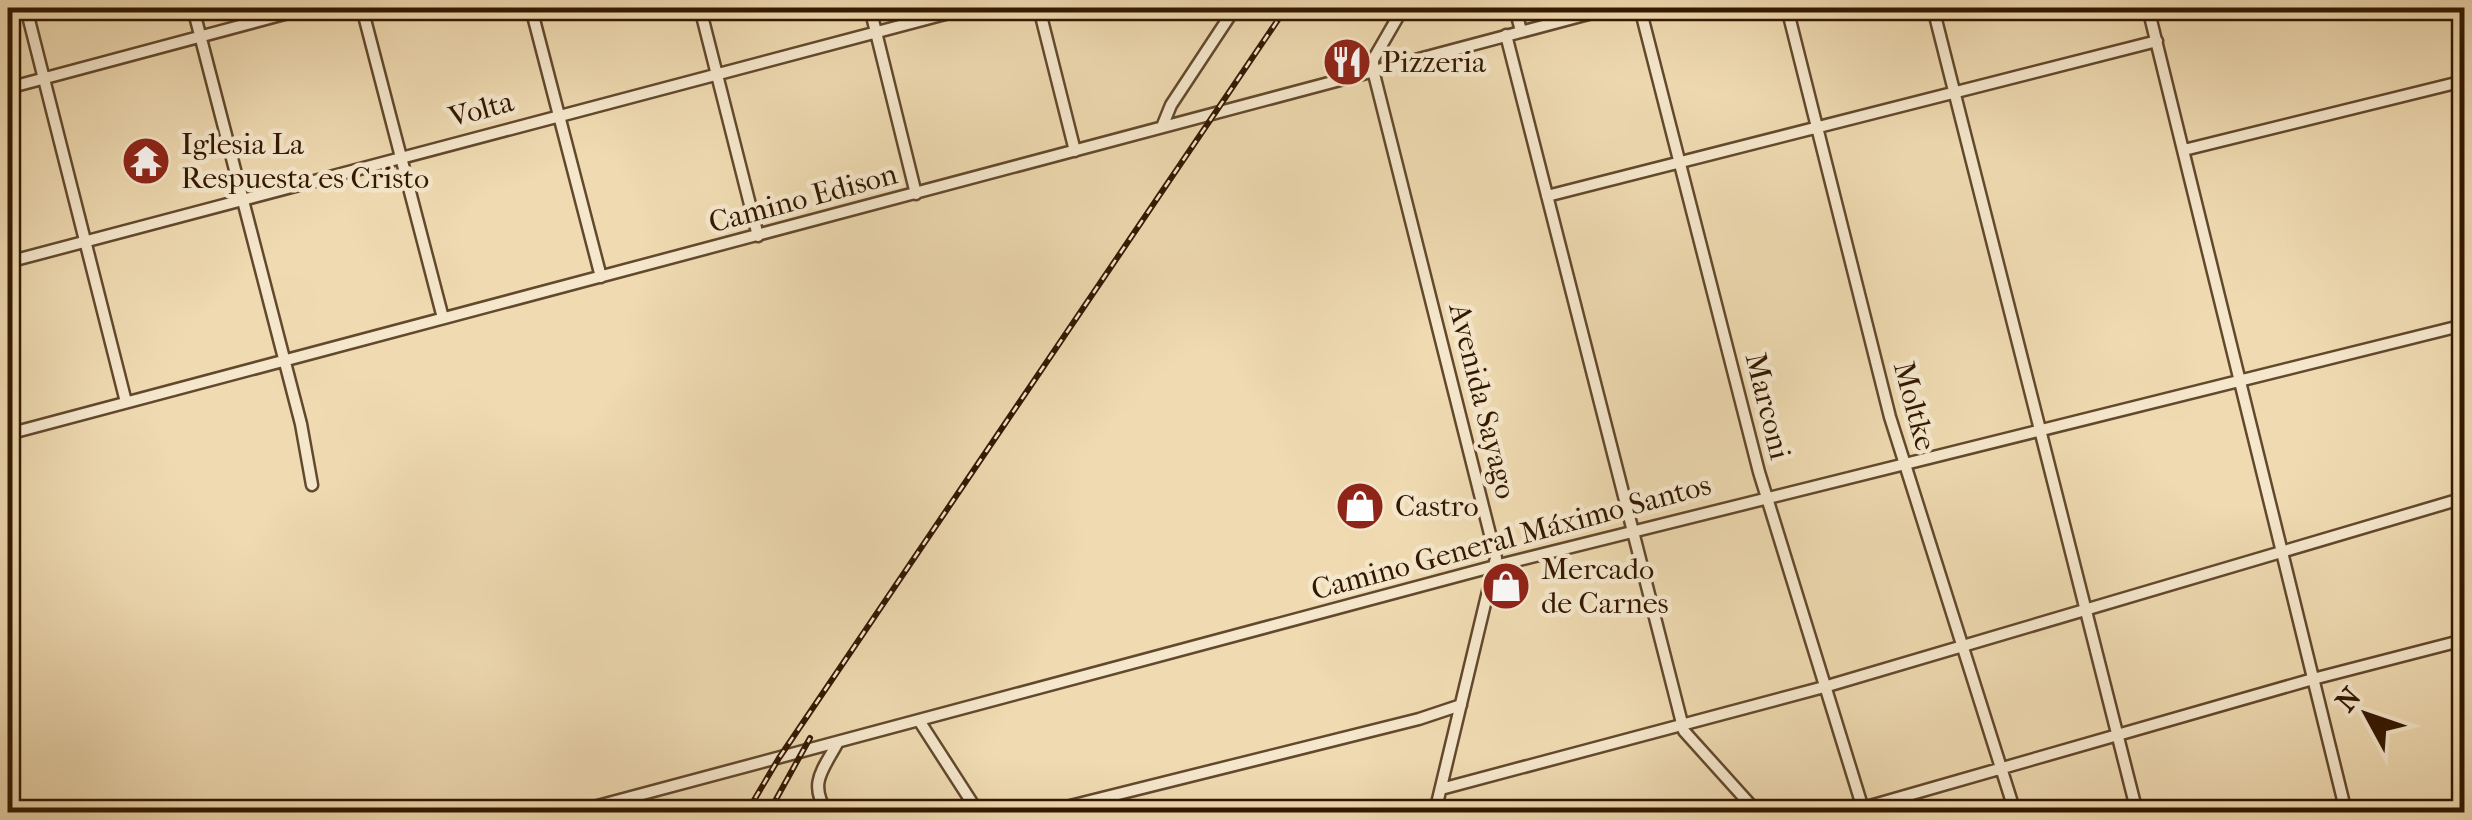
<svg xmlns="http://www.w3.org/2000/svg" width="2472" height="820" viewBox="0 0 2472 820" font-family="'IM FELL French Canon',serif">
  <rect width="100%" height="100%" fill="#efdab1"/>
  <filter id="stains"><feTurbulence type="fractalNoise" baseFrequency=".002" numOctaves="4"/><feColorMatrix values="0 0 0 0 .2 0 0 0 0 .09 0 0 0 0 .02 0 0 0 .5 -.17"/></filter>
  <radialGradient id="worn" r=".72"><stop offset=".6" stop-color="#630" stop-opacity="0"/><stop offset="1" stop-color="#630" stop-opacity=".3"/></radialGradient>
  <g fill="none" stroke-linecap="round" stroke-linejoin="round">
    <g stroke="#62482c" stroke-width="15">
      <path id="minor" d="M26 8 126 402
        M193 8 301 424 312 485
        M362 8 443 318
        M531 8 601 277
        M700 8 758 236
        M870 8 916 194
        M1039 8 1075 151
        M1403 8 1373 60V70L1496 558 1435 812
        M1515 8 1521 31
        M1640 8 1759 472 1864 812
        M1787 8 1890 417 2015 812
        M1933 8 2137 812
        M2148 8 2346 812
        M1506 35 1684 731 1757 812
        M2460 82 2464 100
        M8 88 307 8
        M1162 127 1171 105 1235 8
        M2184 150 2464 81
        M1547 196 2157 41
        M8 262 968 8
        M8 434 1611 8
        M920 722 978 812
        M1441 789 1824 687 2464 498
        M8 800 25 812
        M575 812 1495 566 2464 325
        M827 812C808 783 823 770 838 742
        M1046 812 1419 719 1461 705
        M1849 812 2313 679 2464 640"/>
    </g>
    <use href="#minor" stroke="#f5e7cc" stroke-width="10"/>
    <g stroke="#331800" stroke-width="6">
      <path id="rail" d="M747 812 779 758 1286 8
        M769 812 810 738"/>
    </g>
    <use href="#rail" stroke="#f5e7cc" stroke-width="2.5" stroke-dasharray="8" stroke-linecap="butt"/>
  </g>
  <defs>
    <g id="restaurant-disc" transform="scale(2.5)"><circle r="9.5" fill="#8f2418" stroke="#f5e7cc"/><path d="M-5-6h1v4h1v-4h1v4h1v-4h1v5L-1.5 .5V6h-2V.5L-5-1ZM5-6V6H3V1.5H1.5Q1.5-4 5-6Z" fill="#fff"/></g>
    <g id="temple-disc" transform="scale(2.5)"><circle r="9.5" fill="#8f2418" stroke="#f5e7cc"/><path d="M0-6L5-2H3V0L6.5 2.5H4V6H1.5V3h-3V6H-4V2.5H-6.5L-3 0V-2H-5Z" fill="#fff"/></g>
    <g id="shop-disc" transform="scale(2.5)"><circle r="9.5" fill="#8f2418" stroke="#f5e7cc"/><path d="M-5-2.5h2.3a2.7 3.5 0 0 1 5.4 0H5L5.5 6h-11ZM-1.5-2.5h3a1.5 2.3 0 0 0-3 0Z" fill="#fff"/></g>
  </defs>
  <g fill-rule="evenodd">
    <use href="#restaurant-disc" x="1347" y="62"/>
    <use href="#temple-disc" x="146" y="161"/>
    <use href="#shop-disc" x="1360" y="506"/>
    <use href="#shop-disc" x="1506" y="586"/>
  </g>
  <g text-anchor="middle" stroke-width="9" stroke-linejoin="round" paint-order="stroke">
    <g font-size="30" fill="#331800" stroke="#f5e7cc" text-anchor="start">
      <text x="1382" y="72">Pizzeria</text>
      <text x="181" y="154">Iglesia La<tspan x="181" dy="34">Respuesta es Cristo</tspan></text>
      <text x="1395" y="516">Castro</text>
      <text x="1541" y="579">Mercado<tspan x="1541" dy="34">de Carnes</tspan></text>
    </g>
    <g font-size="30" fill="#331800" stroke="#f5e7cc">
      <text transform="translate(481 109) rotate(-15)" y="10">Volta</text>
      <text transform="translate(803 198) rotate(-15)" y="10">Camino Edison</text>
      <text transform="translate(1483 401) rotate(76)" y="10">Avenida Sayago</text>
      <text transform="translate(1768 406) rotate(76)" y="10">Marconi</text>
      <text transform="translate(1915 406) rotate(75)" y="10">Moltke</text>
      <text transform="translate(1511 537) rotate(-15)" y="10">Camino General Máximo Santos</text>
    </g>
  </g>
  <rect width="2472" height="820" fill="none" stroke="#efdab1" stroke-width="40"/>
  <rect x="10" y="10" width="2452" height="800" fill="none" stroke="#331800" stroke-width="5"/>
  <rect x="20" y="20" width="2432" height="780" fill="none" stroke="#331800" stroke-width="2.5"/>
  <g transform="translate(2367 715) rotate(310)" stroke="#f5e7cc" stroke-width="8" paint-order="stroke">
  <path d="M0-8L18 38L0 25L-18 38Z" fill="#331800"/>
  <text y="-15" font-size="28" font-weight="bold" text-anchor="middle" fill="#331800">N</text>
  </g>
  <rect width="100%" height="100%" filter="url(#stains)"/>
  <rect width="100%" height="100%" fill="url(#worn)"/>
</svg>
